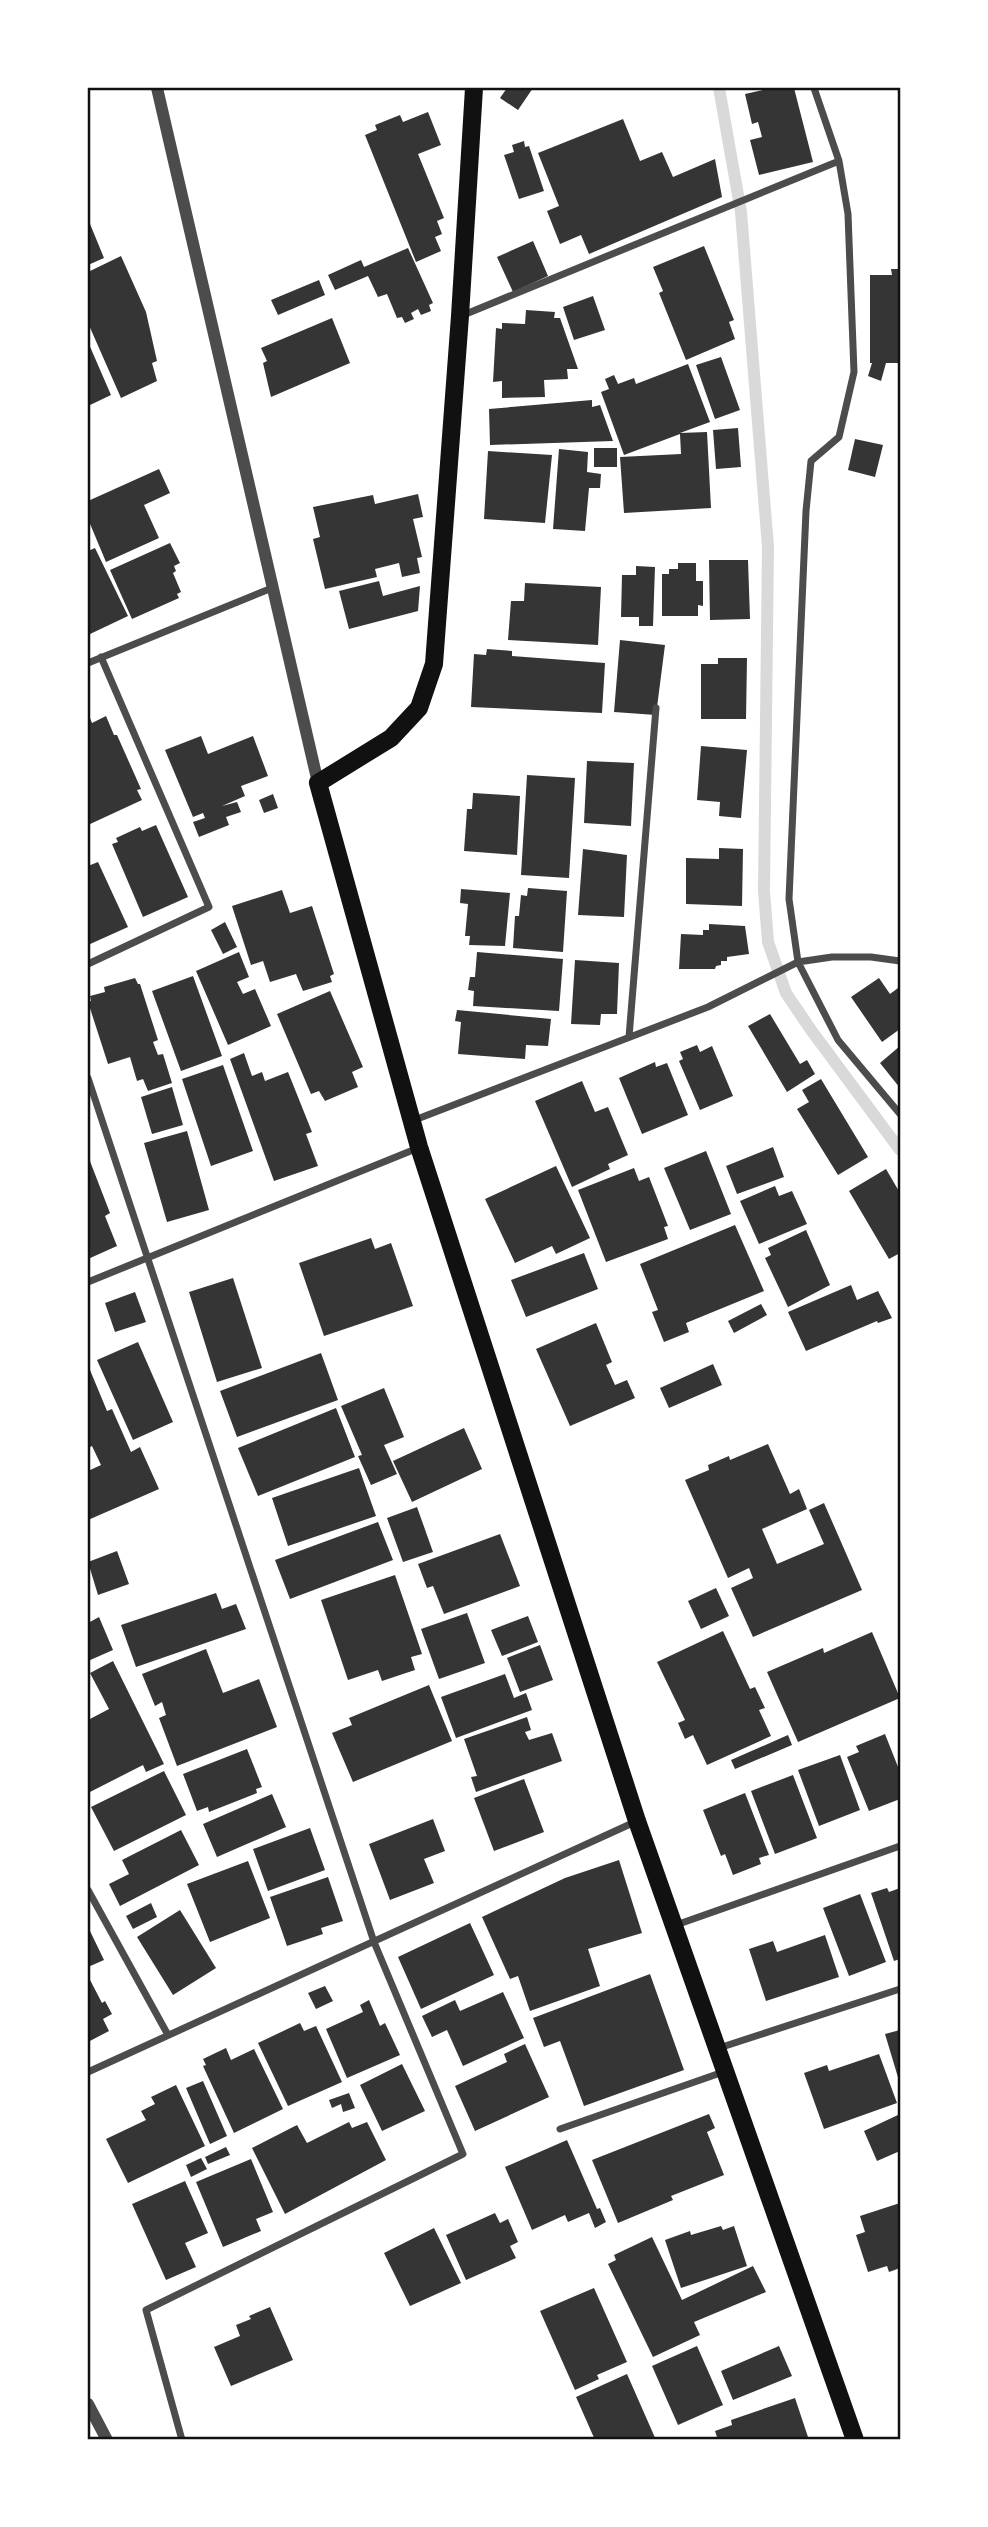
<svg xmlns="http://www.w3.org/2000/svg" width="988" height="2527" viewBox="0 0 988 2527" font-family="Figtree,sans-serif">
  <rect width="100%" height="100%" fill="#fff"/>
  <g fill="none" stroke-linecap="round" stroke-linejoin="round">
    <path stroke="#d9d9d9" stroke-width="12" d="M719 88 741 212 768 547 764 891 768 942 786 993 811 1030 900 1150"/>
  </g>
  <path fill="#353535" d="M507 88H533L518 110 500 98Z
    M772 88H794L813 162 759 175 750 140 762 137 758 122 752 124 745 94Z
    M428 112 441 145 418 154 444 218 437 221 442 234 435 237 441 251 416 262 365 135 377 130 375 125 400 115 403 122Z
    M623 119 640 161 662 152 673 177 715 159 722 197 589 254 581 235 560 244 547 211 559 206 538 153Z
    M524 141 525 147 529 146 544 191 519 199 504 155 514 152 512 145Z
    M88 219 104 258 88 265Z
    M533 241 548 276 513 292 497 257Z
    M704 246 734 320 729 322 735 339 686 360 659 293 663 291 653 267Z
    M408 248 433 303 429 305 431 311 421 315 418 309 411 313 414 319 405 323 402 317 397 318 387 294 378 297 368 276 335 290 328 275 361 260 364 267Z
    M121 256 146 312 157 361 152 363 157 381 121 398 88 323V272Z
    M891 269H900V363H886L881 381 868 376 872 363H870V275H892Z
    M319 280 325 295 278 315 271 300Z
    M593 296 605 330 574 340 563 307Z
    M526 310 555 312 554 318H560L578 369H567L568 379 544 380 545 397 502 398V381L493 382 496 328 502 329V323L525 324Z
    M332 318 350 363 271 397 263 363 267 361 261 348Z
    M88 342 111 395 88 406Z
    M721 357 740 410 715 419 696 365Z
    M688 364 710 422 680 433 707 432 711 508 624 513 620 457 681 454 680 434 624 455 601 392 609 389 605 379 614 375 618 384 634 378 636 384Z
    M592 400V407L600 405 613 441 490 445 489 409Z
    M738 428 741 467 716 469 713 430Z
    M855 439 883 445 875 477 848 470Z
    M594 448H617V467H594Z
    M559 449 588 452 587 472 601 474 600 488H589L585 531 553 529Z
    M488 451 552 455 545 523 484 519Z
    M159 469 170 493 144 505 159 538 106 562 88 519V501Z
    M418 494 423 517 413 519 422 557 417 558 420 573 402 577 399 563 375 569 377 577 325 589 313 539 320 537 313 507 373 495 375 504Z
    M170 543 180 563 174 566 176 571 173 573 181 592 177 594 179 598 132 619 110 570Z
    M95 548 128 616 88 635V551Z
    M709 560H748L750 619 710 620Z
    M678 563H696V581H703V606L698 605V616H662V574H669V569H678Z
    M636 566 655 567 653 626H639V617H621L622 575H636Z
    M379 581 383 596 420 586 418 611 349 629 339 591Z
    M525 583 601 587 598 645 508 640 511 601H524Z
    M620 640 665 645 656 715 614 712Z
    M487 649 512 651V656L605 663 602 713 471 707 474 654 486 655Z
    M718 658H747L746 719H701V664H718Z
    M88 713 92 723 106 716 114 735H117L141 789 137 790 142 800 88 825Z
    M201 736 208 754 253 736 268 776 241 786 245 796 222 806 237 802 241 812 226 817 229 825 199 837 193 822 205 818 203 813 193 817 165 750Z
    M701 746 747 750 741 818 719 816 720 802 697 800Z
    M587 761 634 763 631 826 584 823Z
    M527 775 575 778 569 878 521 875Z
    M473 793 520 796 517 855 464 851 467 809H472Z
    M273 794 278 808 264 813 259 800Z
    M156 825 188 897 143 917 112 844 118 842 116 838 140 827 142 831Z
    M719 848 743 849 742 906 686 904V858L719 859Z
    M583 849 627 855 624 917 578 915Z
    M98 862 128 927 88 945V866Z
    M528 888 567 891 563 952 513 948 515 916H519L521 895 527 896Z
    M461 889 510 893 505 946 469 945 470 936H465L468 904 460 903Z
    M282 890 290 913 312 906 334 974 330 976 332 982 303 991 296 974 270 982 263 961 251 965 232 906Z
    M225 922 237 947 223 954 211 930Z
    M709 924 745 926 749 954 727 957V961H721V965L716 966 715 969H679L681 934 703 935V930H709Z
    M239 952 249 977 237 982 243 994 255 989 271 1026 228 1045 196 971Z
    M477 952 563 959 559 1011 473 1006 474 991 468 990 470 977H475Z
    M575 960 619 963 617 1014H601L600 1025 571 1024Z
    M193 976 222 1056 181 1071 152 991Z
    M135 978 138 984H140L158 1040 153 1042 158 1055 163 1054 172 1083 148 1091 143 1079 137 1081 130 1057 108 1064 88 1002 91 1001 90 996 105 992 104 987Z
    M879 978 890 994 898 988 900 991V1029L882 1042 851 997Z
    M330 991 363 1067 352 1072 358 1087 325 1101 319 1091 311 1094 277 1014Z
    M457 1010 551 1019 548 1046 526 1045 525 1059 458 1054 461 1022 455 1021Z
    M770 1014 800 1064 807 1060 815 1074 787 1092 748 1026Z
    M697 1045 700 1052 712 1046 733 1096 700 1110 679 1061 683 1059 680 1052Z
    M900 1046V1088L880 1063Z
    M244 1053 252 1076 262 1072 265 1081 288 1072 312 1132 306 1134 318 1166 274 1181 230 1059Z
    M655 1062 656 1067 667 1063 688 1115 642 1134 619 1078Z
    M223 1065 253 1151 211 1166 182 1079Z
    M821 1079 868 1157 838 1175 797 1109 809 1102 802 1090Z
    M582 1081 595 1112 608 1107 628 1155 608 1164 610 1169 572 1187 535 1101Z
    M172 1087 183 1125 152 1134 141 1097Z
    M187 1131 209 1210 167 1222 144 1143Z
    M773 1147 784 1177 737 1194 726 1166Z
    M706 1151 731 1214 690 1230 664 1168Z
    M88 1156 110 1213 105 1216 117 1246 88 1259Z
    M556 1166 590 1238 556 1254 552 1246 515 1263 485 1199Z
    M634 1168 639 1181 649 1177 668 1226 664 1227 668 1239 606 1262 578 1190Z
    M886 1169 900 1193V1253L889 1259 849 1191Z
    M775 1186 779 1196 792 1191 807 1224 759 1244 740 1201Z
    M735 1225 764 1291 686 1323 689 1332 664 1342 652 1312 658 1310 640 1264Z
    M806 1230 830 1285 788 1307 765 1258 771 1255 768 1248Z
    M371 1238 375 1249 391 1243 413 1306 324 1336 299 1263Z
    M584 1253 598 1289 526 1317 511 1280Z
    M233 1278 262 1368 217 1382 189 1292Z
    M851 1285 857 1300 878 1291 892 1318 878 1323 877 1321 806 1351 788 1312Z
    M135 1292 146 1322 115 1332 105 1303Z
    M761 1304 767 1315 734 1333 728 1321Z
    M596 1323 612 1362 606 1365 615 1385 627 1380 635 1398 570 1426 536 1349Z
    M138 1342 173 1422 133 1440 97 1360Z
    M321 1353 338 1400 237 1437 220 1391Z
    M713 1364 722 1385 669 1408 660 1388Z
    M90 1370 107 1411 112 1409 131 1452 140 1447 159 1489 88 1520V1471L101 1465 92 1446 88 1448V1371Z
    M384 1388 404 1437 384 1445 397 1474 371 1485 358 1456 362 1455 341 1406Z
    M336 1408 355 1457 258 1496 238 1448Z
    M464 1428 482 1469 412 1502 393 1461Z
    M768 1444 790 1494 799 1489 807 1509 762 1529 777 1564 824 1544 809 1510 824 1503 862 1590 753 1637 731 1588 753 1578 749 1568 728 1578 685 1480 709 1470 708 1465 729 1456 730 1460Z
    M359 1468 376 1516 288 1546 272 1498Z
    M417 1507 433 1552 403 1562 387 1518Z
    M378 1522 393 1560 290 1599 275 1560Z
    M500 1534 520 1586 444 1614 433 1586 427 1588 418 1564Z
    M117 1551 129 1584 98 1595 88 1562Z
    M395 1575 422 1654 411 1657 415 1670 382 1681 378 1670 348 1680 321 1600Z
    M716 1588 729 1616 701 1629 688 1601Z
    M216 1593 222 1609 236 1604 246 1629 136 1667 121 1625Z
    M467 1613 485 1663 439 1679 421 1629Z
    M528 1616 538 1642 502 1656 491 1630Z
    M99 1617 113 1650 88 1661V1623Z
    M723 1631 750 1689 755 1687 765 1708 759 1710 771 1736 707 1765 693 1735 685 1739 678 1723 685 1720 657 1662Z
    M872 1632 900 1698 798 1742 767 1672 823 1648 824 1653Z
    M540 1645 553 1680 520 1692 507 1658Z
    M206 1649 223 1693 259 1679 277 1727 177 1766 159 1718 166 1715 162 1702 155 1706 142 1674Z
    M113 1661 164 1764 146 1772 143 1765 88 1793V1720L109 1709 90 1673Z
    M505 1674 514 1698 526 1693 532 1710 456 1738 441 1697Z
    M429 1685 452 1741 353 1782 332 1733 352 1725 349 1718Z
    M527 1717 531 1730 525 1732 529 1740 552 1733 562 1761 476 1792 471 1777 477 1776 464 1739Z
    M885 1734 900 1772V1799L869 1811 847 1757 859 1752 856 1746Z
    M788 1735 792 1745 735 1769 731 1760Z
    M247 1749 262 1787 256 1789 257 1793 209 1812 208 1807 197 1811 183 1774Z
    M840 1755 860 1810 819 1826 798 1770Z
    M164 1771 186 1815 114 1851 91 1807Z
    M793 1775 817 1838 775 1854 751 1791Z
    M524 1779 544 1832 494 1851 474 1798Z
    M745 1793 769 1855 759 1858 761 1864 733 1875 725 1854 721 1856 703 1810Z
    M272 1794 286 1827 217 1857 203 1824Z
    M433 1819 445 1851 424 1859 434 1883 390 1900 369 1844Z
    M310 1828 325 1870 268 1891 253 1849Z
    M181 1830 199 1865 120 1906 109 1884 129 1874 122 1860Z
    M619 1860 642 1933 588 1949 600 1986 530 2011 518 1976 510 1979 482 1917 565 1878Z
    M248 1861 270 1918 210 1942 187 1884Z
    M328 1877 343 1921 321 1928 323 1934 287 1946 270 1897Z
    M887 1888 889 1892 900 1888V1959L894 1961 871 1893Z
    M860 1894 886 1962 849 1976 823 1908Z
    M151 1903 157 1917 133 1929 126 1916Z
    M180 1910 216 1968 173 1995 137 1937Z
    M470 1923 494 1975 421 2009 398 1957Z
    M88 1931H90L104 1960 88 1967Z
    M825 1935 839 1977 766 2001 749 1949 773 1941 777 1952Z
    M650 1974 684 2070 584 2106 560 2041 544 2047 533 2018Z
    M88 1976 102 2003 105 2001 112 2014 103 2019 109 2031 88 2042Z
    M325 1986 333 2001 316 2009 308 1993Z
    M503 1992 524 2038 463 2066 447 2030 432 2037 422 2016 455 2000 460 2011Z
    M369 2000 380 2026 385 2023 400 2055 347 2078 326 2029 363 2012 360 2005Z
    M300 2023 304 2031 316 2026 342 2082 288 2106 258 2043Z
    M900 2030V2084L885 2034Z
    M525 2044 549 2097 475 2131 455 2086 507 2062 504 2054Z
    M226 2048 231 2060 254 2049 283 2109 234 2133 203 2066 206 2065 203 2059Z
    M879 2054 897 2103 824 2129 804 2073 827 2065 829 2071Z
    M402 2064 425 2111 382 2131 360 2085Z
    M203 2081 227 2136 210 2144 186 2088Z
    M176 2085 205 2146 128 2183 106 2139 146 2120 141 2111 155 2104 151 2097Z
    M349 2093 355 2108 343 2112 341 2104 332 2108 329 2100Z
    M709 2114 715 2128 707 2132 724 2175 671 2196 673 2200 618 2223 592 2160Z
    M900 2114V2151L877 2161 864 2131Z
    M349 2122 352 2128 367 2122 386 2160 285 2214 252 2148 297 2125 307 2143Z
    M567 2140 597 2209 600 2208 606 2222 595 2228 589 2213 568 2222 565 2215 532 2230 505 2167Z
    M226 2147 230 2155 208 2164 205 2157Z
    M201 2158 207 2169 191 2177 186 2165Z
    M251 2159 273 2212 256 2219 261 2231 223 2247 196 2182Z
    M185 2181 208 2233 185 2243 196 2267 166 2280 132 2204Z
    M900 2203V2268L889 2272 887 2266 868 2272 856 2235 865 2232 860 2216Z
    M495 2213 500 2223 508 2219 518 2242 510 2246 516 2258 466 2280 446 2235Z
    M721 2226 723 2230 734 2226 747 2266 681 2288 665 2240 690 2231 691 2235Z
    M434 2228 461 2283 410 2306 384 2253Z
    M652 2237 682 2300 753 2266 766 2292 694 2322 700 2335 653 2357 608 2264 616 2260 614 2255Z
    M594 2288 627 2362 597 2375 599 2379 575 2390 540 2311Z
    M270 2307 293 2360 231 2386 214 2347 240 2336 236 2325 251 2319 249 2316Z
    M697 2346 723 2405 678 2425 652 2366Z
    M779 2346 792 2376 733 2400 721 2371Z
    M627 2374 656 2440H595L576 2397Z
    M795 2398 809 2440H718L715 2431 732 2425 731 2420Z"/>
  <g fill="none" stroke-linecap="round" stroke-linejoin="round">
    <path stroke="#4c4c4c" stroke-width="7" d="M814 88 839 161 848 214 854 372 839 437 811 461 806 511 789 899 798 962 838 1040 900 1114
      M461 316 839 161
      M88 663 272 588
      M88 964 209 907 101 657
      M629 1037 656 708
      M88 1078 374 1942 463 2154 146 2310 182 2440
      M412 1121 708 1007 798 962 832 957H871L900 961
      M88 1282 418 1148
      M88 1890 168 2035
      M676 1925 900 1846
      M719 2048 900 1989
      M88 2072 637 1821
      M560 2129 726 2071"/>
    <path stroke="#4c4c4c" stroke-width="12" d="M157 88 318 783
      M88 2404 107 2440"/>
    <path stroke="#111" stroke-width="18" d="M474 88 460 316 434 664 419 708 391 738 318 783 419 1147 637 1821 855 2440"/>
  </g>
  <rect width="988" height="2527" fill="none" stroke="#ffffff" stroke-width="178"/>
  <rect x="89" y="89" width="810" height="2349" fill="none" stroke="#111" stroke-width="2.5"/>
</svg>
